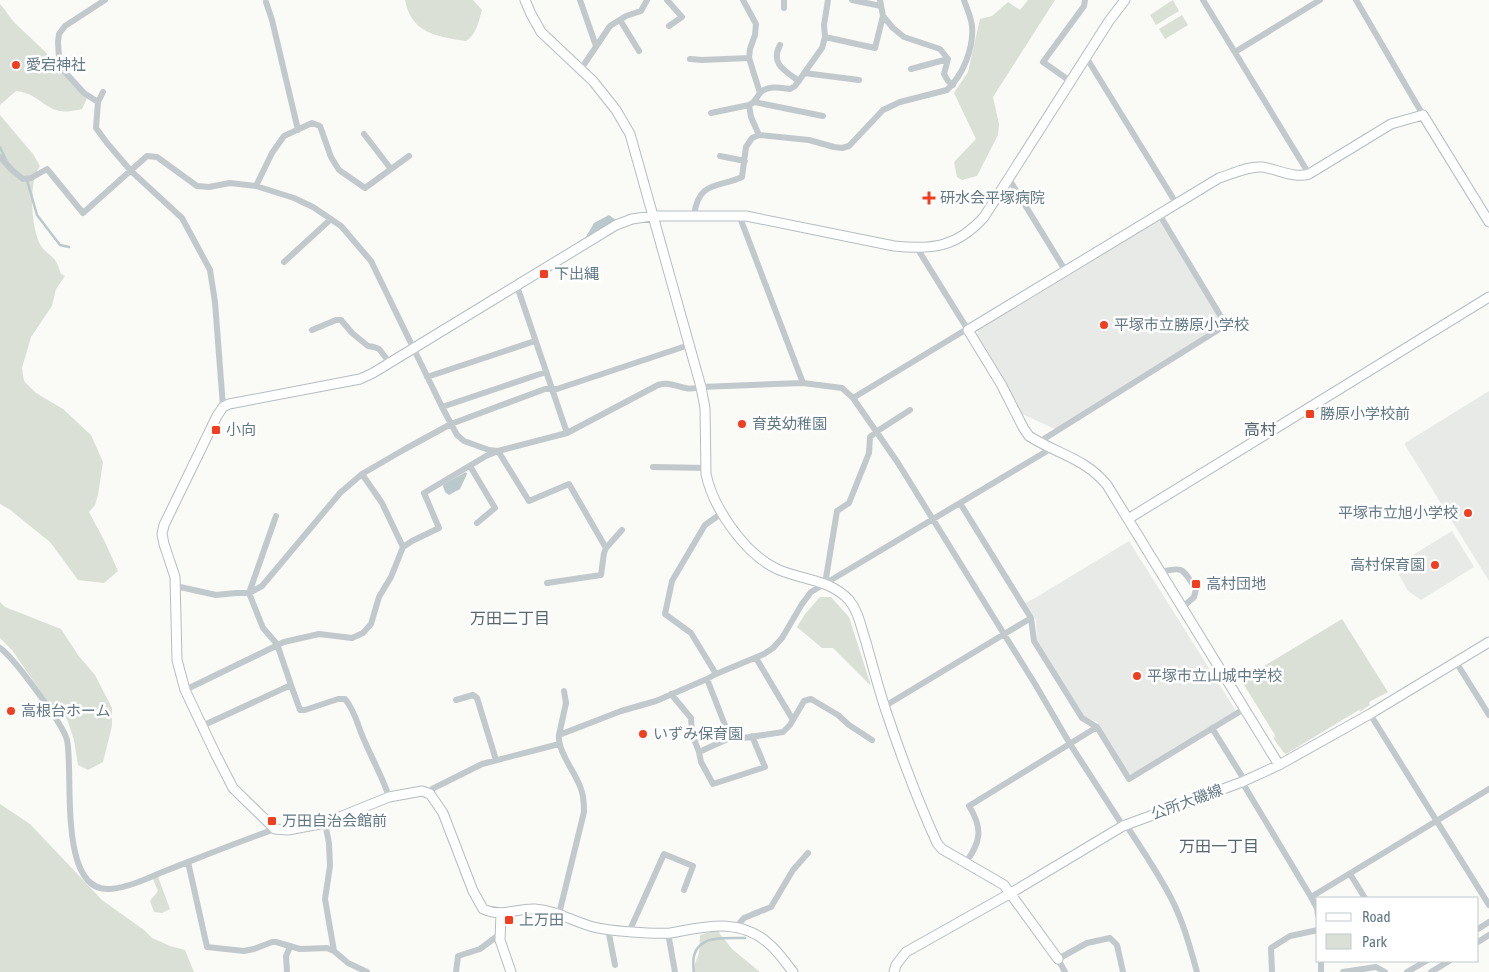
<svg xmlns="http://www.w3.org/2000/svg" width="1489" height="972" viewBox="0 0 1489 972" font-family="'Asap Condensed','Noto Sans JP',sans-serif">
  <rect width="100%" height="100%" fill="#fafaf7"/>
  <path fill="#e8eae8" d="M1157 221 1160 222 1222 323 1221 326 1055 429 1020 413 1002 375 977 335 978 330Z
    M1489 391V581L1405 445V443Z
    M1452 531 1474 567 1421 600 1408 591 1395 568 1398 564Z
    M1129 541 1236 711 1132 774 1127 773 1097 722 1084 717 1037 641 1036 620 1025 603 1035 598Z"/>
  <path fill="#dae0d6" d="M405 0H473L482 10C479 21 476 35 466 41 437 37 411 33 405 0Z
    M1028 0H1055L993 97 999 124 998 135 977 176 962 180 957 177 954 162 976 139 954 93 968 72 980 19 992 16 1008 2 1020 10Z
    M1173 0 1179 11 1156 25 1150 15Z
    M0 4C6 10 10 19 17 25 42 49 66 70 87 98L82 109C45 119 46 95 16 91L0 105Z
    M1182 15 1188 25 1165 39 1159 29Z
    M0 115 33 154 40 166C28 181 31 230 41 246 44 251 51 255 55 260 58 264 59 269 61 274L65 276 56 289 52 306 31 337 22 368 24 381 36 393 63 409 91 435 103 462 98 495 95 505 89 512 105 542 118 571 104 583 78 580 50 542 9 509 0 504Z
    M820 597H831L849 617 871 686 833 648H822L797 627 805 614Z
    M0 602 5 607 61 629 78 655 95 675 112 708V726L103 762 88 770 78 765 74 740 67 719 50 705 12 650 0 638Z
    M1342 619 1388 692 1369 702 1370 705 1361 711 1359 710 1286 754 1284 753 1274 739 1275 735 1241 680Z
    M0 804 30 824 102 900 144 930 152 938 170 946 185 950 194 972H0Z
    M158 877 170 909 162 913 154 912 150 901 158 891 153 879Z
    M717 930 732 949 760 972H692L699 953 700 935Z"/>
  <path fill="#b9c9cc" d="M609 215 617 221 584 240 594 223Z
    M466 472 467 474 460 489 449 495 445 492 443 486 444 484Z"/>
  <g fill="none" stroke-linecap="round" stroke-linejoin="round">
    <path stroke="#b9c9cc" stroke-width="2.5" d="M0 147 6 160
      M27 180 37 215 60 245 69 247
      M694 972C688 935 718 938 745 938"/>
    <g stroke="#b5bdc1" stroke-width="11">
      <path id="secondary" d="M525 0 531 14 541 32 593 81 616 110 630 134 701 387 705 408 706 474C713 508 745 554 777 569 801 580 830 579 849 600 859 612 861 628 866 642 872 664 878 686 885 708 900 753 917 799 937 843L942 849 1004 885 1058 959
        M1128 519 1489 297
        M1279 765 1107 485C1085 458 1057 454 1029 436L1024 429 1001 384 968 330 1219 178C1232 174 1248 166 1262 167 1277 169 1295 179 1309 174L1391 124 1423 115 1489 222
        M501 914 500 940 511 972
        M793 972C785 962 778 951 768 943 739 917 705 927 670 933 658 934 644 933 632 932 618 931 603 930 590 926 572 921 555 910 535 909 516 908 503 918 483 909L473 891 443 813 430 794 422 791 389 797 325 823 288 830 275 829 233 788 216 755 185 690 177 660 175 577 164 544 162 534 164 525 217 416 223 407 229 404 360 379 373 373 616 225 632 219 652 216H746L894 246C933 250 957 247 984 217L1109 21 1125 0
        M894 972 896 965 906 952 1011 893 1123 826 1242 782 1279 765 1370 714 1489 642"/>
    </g>
    <path stroke="#c2c9cc" stroke-width="6" d="M580 0 596 46
      M667 0 682 17 669 26
      M743 0 756 24 755 35 750 49 749 58 760 93
      M784 0V8
      M852 0 881 6
      M1203 0 1309 174
      M1356 0 1423 115
      M266 2 272 20 298 130
      M883 16 893 28 904 37 940 49 948 59 944 74 948 81 953 85
      M620 20 639 51
      M825 37 875 48 883 16 880 0
      M780 45C770 64 785 71 799 81
      M1235 52 1320 0
      M1086 57 1176 203
      M690 59 702 60 749 58
      M581 69 610 26 626 16 641 11 647 0
      M911 69 948 59
      M804 73 859 80
      M1070 81 1043 62 1084 6 1085 0
      M103 92 98 102 96 128 107 143 131 171 182 218 210 270 215 302 223 407
      M98 102 84 93 63 70 59 58 58 42 59 34 65 26 105 0
      M754 102 823 116
      M711 113 749 105
      M364 134 391 169
      M759 135 751 117 749 105C756 102 756 97 761 92 769 85 781 88 790 89L795 86 822 48 825 37 824 25 828 0
      M720 156 745 161
      M0 157 13 171 23 179 31 178 47 169 83 213 147 156 157 157 197 186 209 187 230 183 256 186 294 198 313 207 341 226 371 261 442 407 457 435 464 441 489 450 498 451 567 433 658 385C675 380 682 393 701 387L803 383 842 388 853 398 898 463 1035 684 1070 744 1123 826
      M1009 179 1065 270
      M256 186 272 153 284 136 312 123 320 126 331 157 339 170 365 188 409 156
      M694 215C699 180 718 188 742 177L746 147 752 138 759 135 809 140 834 147 842 148 849 146 883 110 900 102 947 90C963 75 974 48 972 26 971 17 967 9 964 0
      M739 215 803 383
      M917 248 968 330
      M284 262 331 219
      M517 286 567 433
      M312 330 336 320H341L352 333 368 346 374 347 379 349 390 363
      M427 377 535 341
      M853 398 967 329
      M442 407 546 372
      M1039 442 1226 325 1159 214
      M470 466 495 508 477 523
      M653 467 705 468
      M362 474 382 503 403 547
      M960 503 1031 618 1034 641 1082 718 1097 727 1129 779 1244 709
      M606 548 622 530
      M1160 572C1185 566 1182 569 1196 589L1194 597 1183 607
      M825 584 837 511 849 503 869 453 870 437 876 432 910 410
      M177 588 180 587 216 595 236 593H249L262 586 340 493 362 474 405 449 451 424 545 389H557L689 345
      M0 648C14 658 63 724 67 740 74 771 57 893 110 889 127 888 149 878 165 871 201 857 238 842 275 829
      M756 658 793 720
      M1456 662 1489 715
      M716 674 691 633 665 614 672 581 705 525 722 513
      M707 679 730 738
      M291 685 300 710H305L338 699H345C356 712 358 728 365 742 373 761 383 778 389 797
      M185 690 284 642 319 634 352 638 363 633 371 624 379 597 391 577 403 547 412 541 439 528 424 493 486 456 498 451 529 501 569 484 606 548 604 553 601 575 547 583
      M671 694 691 718 692 734 699 752 730 738 737 739 783 732 790 725 804 701 811 699 838 715 849 725 872 740
      M456 700 473 695 477 698 496 760
      M885 706 1031 618
      M1370 714 1489 905
      M202 726 291 685 277 644 263 628 249 593 276 516
      M1212 728 1245 781
      M559 735 566 703 564 691
      M699 752 701 762 713 784 765 767 752 736
      M1242 782 1311 897 1489 789
      M430 794 432 789 482 764 559 744
      M325 823 329 843 330 866 325 899 334 951
      M1126 825C1142 849 1158 873 1171 898 1183 921 1190 947 1197 972
      M188 862 207 947 244 951 254 949 272 942H276L300 949 327 948 334 951 348 963 367 972
      M966 862C981 842 983 828 969 806L1097 727
      M1350 874 1365 898
      M1311 897 1317 908 1318 915
      M559 914 584 812C584 804 584 797 581 789 576 773 557 751 559 735L621 711 656 701 707 679 716 674 764 654 773 648 782 638 802 604 811 592 1052 448
      M736 927 744 918 771 907 793 870 808 853
      M608 929 615 965
      M1478 929 1489 922
      M629 932 664 854 693 866 684 890
      M668 933 675 972
      M1478 942 1489 935
      M1321 961V972
      M287 972 286 956 290 947
      M456 972 458 956 480 949 500 934
      M1065 972 1058 959 1087 943 1110 938 1117 945 1123 972
      M1272 972 1271 948 1290 936 1318 930
      M1343 972 1376 967 1385 972
      M1407 972 1426 961
      M1431 972 1449 961"/>
    <use href="#secondary" stroke="#fff" stroke-width="9"/>
  </g>
  <g fill="#f23d1f" stroke="#fff" stroke-width="2">
    <circle cx="16" cy="65" r="5"/>
    <path d="M926.5 190.5h5v5h5v5h-5v5h-5v-5h-5v-5h5z"/>
    <rect x="539" y="269" width="10" height="10" rx="2.5"/>
    <circle cx="1104" cy="325" r="5"/>
    <rect x="1305" y="409" width="10" height="10" rx="2.5"/>
    <circle cx="742" cy="424" r="5"/>
    <rect x="211" y="425" width="10" height="10" rx="2.5"/>
    <circle cx="1468" cy="513" r="5"/>
    <circle cx="1435" cy="565" r="5"/>
    <rect x="1191" y="579" width="10" height="10" rx="2.5"/>
    <circle cx="1137" cy="676" r="5"/>
    <circle cx="11" cy="711" r="5"/>
    <circle cx="643" cy="734" r="5"/>
    <rect x="267" y="816" width="10" height="10" rx="2.5"/>
    <rect x="504" y="915" width="10" height="10" rx="2.5"/>
  </g>
  <g text-anchor="middle" stroke-width="5" stroke-linejoin="round" paint-order="stroke">
    <g font-size="15" fill="#627985" stroke="#fff" text-anchor="start">
      <text x="26" y="70">愛宕神社</text>
      <text x="940" y="203">研水会平塚病院</text>
      <text x="554" y="279">下出縄</text>
      <text x="1114" y="330">平塚市立勝原小学校</text>
      <text x="1320" y="419">勝原小学校前</text>
      <text x="752" y="429">育英幼稚園</text>
      <text x="226" y="435">小向</text>
      <text x="1458" y="518" text-anchor="end">平塚市立旭小学校</text>
      <text x="1425" y="570" text-anchor="end">高村保育園</text>
      <text x="1206" y="589">高村団地</text>
      <text x="1147" y="681">平塚市立山城中学校</text>
      <text x="21" y="716">高根台ホーム</text>
      <text x="653" y="739">いずみ保育園</text>
      <text x="282" y="826">万田自治会館前</text>
      <text x="519" y="925">上万田</text>
    </g>
    <g font-size="15" fill="#627985" stroke="#fff">
      <text transform="translate(1187 802) rotate(-20)" y="5">公所大磯線</text>
    </g>
    <g font-size="16" fill="#55666f" stroke="#fff">
      <text x="1260" y="435">高村</text>
      <text x="510" y="624">万田二丁目</text>
      <text x="1219" y="852">万田一丁目</text>
    </g>
  </g>
  <rect x="1316" y="897" width="162" height="65" fill="#ffffff" stroke="#c0c9ce"/>
  <rect x="1326" y="913" width="25" height="8" fill="#ffffff" stroke="#c0c9ce"/>
  <text x="1362" y="922" font-size="15" fill="#627985">Road</text>
  <rect x="1326" y="934" width="25" height="15" fill="#dae0d6" stroke="#c0c9ce"/>
  <text x="1362" y="947" font-size="15" fill="#627985">Park</text>
</svg>
